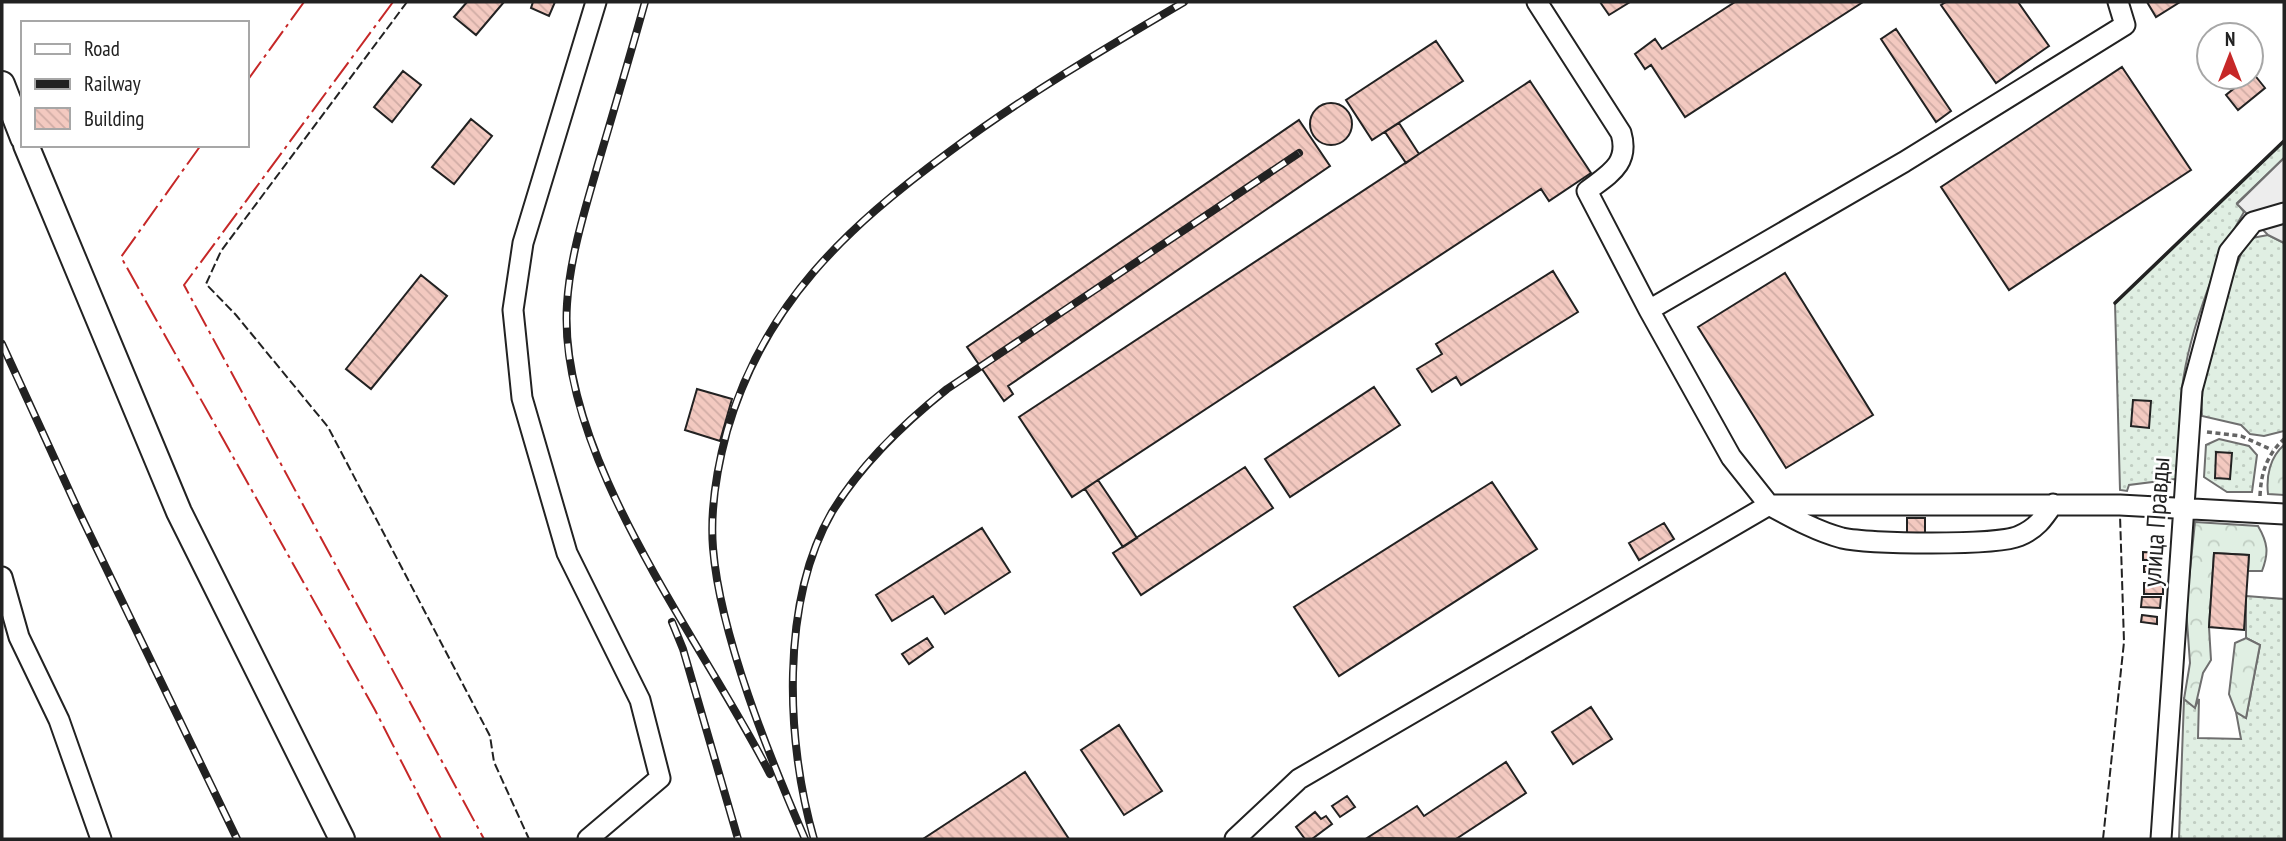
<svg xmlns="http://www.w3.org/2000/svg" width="2286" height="841" viewBox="0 0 2286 841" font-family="'PT Sans Narrow',sans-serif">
  <defs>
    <pattern id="grass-dots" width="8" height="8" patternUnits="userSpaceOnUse" patternTransform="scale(1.75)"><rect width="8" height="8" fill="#e0efe3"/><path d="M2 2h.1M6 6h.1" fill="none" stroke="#c0cdc2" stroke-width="1.8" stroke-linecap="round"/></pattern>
    <pattern id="forest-crowns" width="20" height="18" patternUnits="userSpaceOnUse" patternTransform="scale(1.75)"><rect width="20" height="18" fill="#e0efe3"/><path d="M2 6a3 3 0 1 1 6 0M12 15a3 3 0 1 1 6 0" fill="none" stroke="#c0cdc2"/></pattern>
    <pattern id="building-back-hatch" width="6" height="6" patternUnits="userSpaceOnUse" patternTransform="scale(1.75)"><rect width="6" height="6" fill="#f3c9c0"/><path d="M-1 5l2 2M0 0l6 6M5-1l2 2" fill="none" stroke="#d0aca5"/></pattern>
  </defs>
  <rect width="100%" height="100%" fill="#fff"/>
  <path fill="url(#grass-dots)" stroke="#6f6f6f" stroke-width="2" d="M2284 141V158L2237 203 2244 212C2215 260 2185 343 2181 399 2179 424 2181 450 2179 475L2176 479 2129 485 2127 491 2120 490 2115 303Z
    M2268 235 2284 243V431L2264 436 2250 434 2241 425 2202 416C2199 361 2225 295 2245 244L2252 238Z
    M2219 439 2249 446 2257 455 2252 492H2227L2204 477 2206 445Z
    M2246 596 2284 599V839H2179L2184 699 2195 707 2199 699 2198 738 2241 739 2236 712 2246 718 2260 645 2246 638Z"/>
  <path fill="url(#forest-crowns)" stroke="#6f6f6f" stroke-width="2" d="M2284 445V495L2268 494C2266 476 2270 457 2284 445Z
    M2195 522 2258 526C2268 543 2269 553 2262 571H2248L2249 555 2214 553 2209 627 2211 660 2203 673 2195 708 2184 699 2190 663 2186 608Z
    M2246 638 2260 645 2246 718 2236 712 2229 694 2235 643Z"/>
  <path fill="#ededed" stroke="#6f6f6f" stroke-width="2" d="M2284 158V243L2268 235 2237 204Z"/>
  <path fill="url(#building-back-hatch)" stroke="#222" stroke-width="2" d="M467 2H504L476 35 454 17Z
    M533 2H555L549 16 531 8Z
    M1600 2H1630L1609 15Z
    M1735 2H1863L1685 117 1651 65 1645 69 1635 54 1655 39 1662 49Z
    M1946 2H2018L2049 46 1996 83 1941 5Z
    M2147 2H2180L2156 17Z
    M1896 29 1951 111 1936 122 1881 39Z
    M1436 41 1463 81 1372 140 1346 100Z
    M2122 67 2191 170 2009 290 1941 187Z
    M403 71 421 85 392 122 374 107Z
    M2253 73 2265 88 2238 110 2226 95Z
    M1530 81 1591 173 1549 201 1541 189 1072 497 1019 417Z
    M1310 124a21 21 0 1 1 42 0a21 21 0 1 1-42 0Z
    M471 119 492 136 454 184 432 167Z
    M1299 120 1330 166 1008 386 1013 394 1004 401 967 347Z
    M1399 123 1419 154 1406 163 1385 132Z
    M1553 271 1578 312 1461 385 1456 377 1432 392 1417 369 1442 354 1436 344Z
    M1785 273 1873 415 1786 468 1698 327Z
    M421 275 447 296 371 389 346 369Z
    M1374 387 1400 425 1290 497 1265 459Z
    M697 389 732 399 720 441 685 430Z
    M2133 400 2151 401 2149 428 2131 426Z
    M2216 452 2232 453 2230 479 2215 478Z
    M1245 467 1273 508 1141 595 1113 553Z
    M1098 480 1137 538 1123 547 1085 489Z
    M1492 482 1537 549 1339 676 1294 607Z
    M1907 518H1925V533H1907Z
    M1664 523 1674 539 1639 560 1629 543Z
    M982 528 1010 572 945 614 933 596 892 621 876 595Z
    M2143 552 2160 553 2159 560H2143Z
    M2214 553 2249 555 2244 630 2209 627Z
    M2144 566H2158V572H2144Z
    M2144 583H2163V594H2144Z
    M2142 597H2161L2160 608 2141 607Z
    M2142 615 2157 617V624L2141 622Z
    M927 638 933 647 909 664 902 654Z
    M1591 707 1612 739 1573 764 1552 732Z
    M1119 725 1162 791 1124 815 1081 750Z
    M1506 762 1526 793 1456 839 1367 838 1417 806 1424 816Z
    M1025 772 1069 839H923Z
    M1347 796 1355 807 1340 817 1332 806Z
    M1315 812 1321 819 1326 816 1332 824 1312 839H1305L1296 827Z"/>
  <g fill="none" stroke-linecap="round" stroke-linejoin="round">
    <g stroke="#222" stroke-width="23">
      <path id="minor" d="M1537 2 1621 133C1630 164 1609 174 1587 191L1649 310
        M2118 2 2125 25 1904 162 1649 310 1731 457 1769 505H2120L2284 514
        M2 577 19 637 59 720 101 839
        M588 839 660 778 640 700 567 553 522 398 513 310 523 243 596 2
        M1235 839 1299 779 1769 505C1793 518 1816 531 1842 538 1868 544 1996 546 2019 536 2036 529 2043 519 2053 504
        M2161 839 2192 390 2229 252 2253 222 2284 213"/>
    </g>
    <g stroke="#222" stroke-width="28">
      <path id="major" d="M2 84 23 138
        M26 145 179 512 342 839"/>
    </g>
    <path stroke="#646464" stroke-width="3.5" stroke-dasharray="5 3.5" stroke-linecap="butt" d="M2207 432 2241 436 2272 450
      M2260 496C2261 472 2267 455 2284 439"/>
    <use href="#minor" stroke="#fff" stroke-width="19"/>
    <use href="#major" stroke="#fff" stroke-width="24"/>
    <g stroke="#222" stroke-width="8">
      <path id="rail" d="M645 2C630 56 614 110 598 164 585 210 570 256 567 304 557 457 702 640 770 774
        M2 344 80 514 237 839
        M672 622 683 649 738 839
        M805 839C770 758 720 636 713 548 710 510 717 468 727 431 764 304 846 228 949 152 1024 96 1104 49 1184 2
        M814 839C786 743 780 602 832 512 862 463 903 424 947 389L1299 153"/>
    </g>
    <use href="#rail" stroke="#fff" stroke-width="5" stroke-dasharray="16" stroke-linecap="butt"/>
    <path stroke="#222" stroke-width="2" stroke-dasharray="9 3.5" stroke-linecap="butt" d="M407 2 221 251 206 284 236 315 328 427 490 736 494 762 529 839
      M2103 839 2124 642 2120 515"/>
    <path stroke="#222" stroke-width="3.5" d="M2115 303 2284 141"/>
    <path stroke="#c62828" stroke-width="2" stroke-dasharray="24 5 3.5 5" stroke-linecap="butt" d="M393 2 184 285 484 839
      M247 81 304 2
      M201 145 121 257 375 710 441 839"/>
  </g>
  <g text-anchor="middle" stroke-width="5" stroke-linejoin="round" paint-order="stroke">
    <g font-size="26" fill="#222" stroke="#fff">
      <text transform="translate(2156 522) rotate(-86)" y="9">улица Правды</text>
    </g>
  </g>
  <rect width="2286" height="841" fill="none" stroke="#222222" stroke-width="7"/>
  <rect x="21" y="21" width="228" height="126" fill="#ffffff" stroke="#a7a7a7" stroke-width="2"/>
  <rect x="35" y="44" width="35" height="10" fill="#ffffff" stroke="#a7a7a7" stroke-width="2"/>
  <text x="84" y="56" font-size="21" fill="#222222">Road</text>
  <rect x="35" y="79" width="35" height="10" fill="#222222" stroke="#a7a7a7" stroke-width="2"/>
  <text x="84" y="91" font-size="21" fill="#222222">Railway</text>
  <rect x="35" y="108" width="35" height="21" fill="url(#building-back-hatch)" stroke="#a7a7a7" stroke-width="2"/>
  <text x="84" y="126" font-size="21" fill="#222222">Building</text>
  <g transform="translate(2230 56)"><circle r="33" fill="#ffffff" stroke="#a7a7a7" stroke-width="2"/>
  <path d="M0-5L12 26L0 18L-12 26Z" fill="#c62828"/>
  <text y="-10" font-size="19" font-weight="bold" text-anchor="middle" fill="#222222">N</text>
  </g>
</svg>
